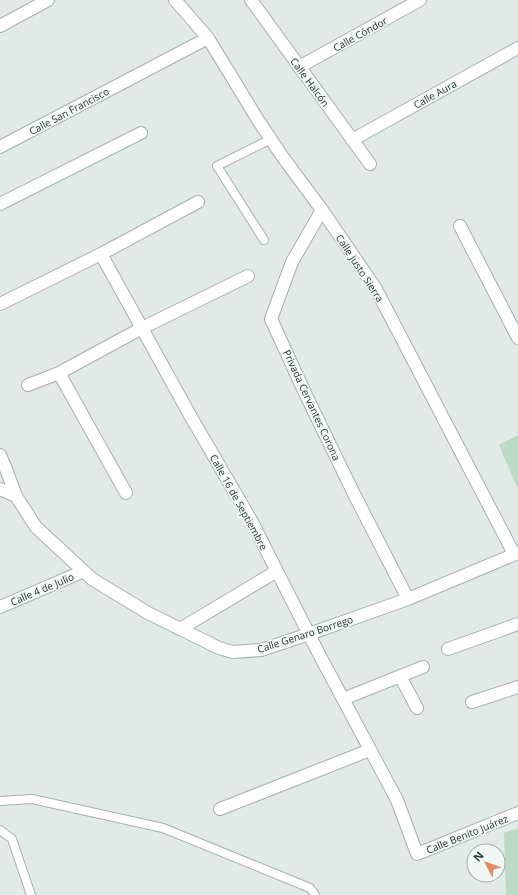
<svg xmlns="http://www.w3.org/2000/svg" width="518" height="895" viewBox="0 0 518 895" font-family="'Open Sans',sans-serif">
  <rect width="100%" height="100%" fill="#e1eae6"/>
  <path fill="#bcd9c5" d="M518 435V487H517L499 445Z
    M518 828V895H506L504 833Z"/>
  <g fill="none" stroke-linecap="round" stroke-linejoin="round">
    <g stroke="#a4b1ad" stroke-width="10">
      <path id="service" d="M264 240 217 166 271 139
        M0 801 32 799 163 828 310 888 315 895
        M0 830 12 839 31 895"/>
    </g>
    <g stroke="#a4b1ad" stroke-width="14">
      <path id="minor" d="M175 0 208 38 258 120 282 156 322 210 376 289 514 554
        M251 0 370 164
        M0 26 48 0
        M299 67 420 0
        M352 140 518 48
        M0 147 208 38
        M198 202 101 254 191 417 251 520 320 656 397 800 417 854 518 813
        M0 204 141 133
        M322 210 292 262 271 319 304 391 354 494 408 599
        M460 226 518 338
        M0 304 101 254
        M59 373 126 493
        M28 385 59 373 142 328 248 276
        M0 455 6 469 16 496 36 527 92 579 148 613 219 648 233 652 261 650 309 634 408 599 518 553
        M0 489 16 496
        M0 607 84 571
        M180 629 277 571
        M448 649 518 624
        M400 676 417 708
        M343 699 423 667
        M472 702 518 687
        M220 809 370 750"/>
    </g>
    <use href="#service" stroke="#fff" stroke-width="8"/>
    <use href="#minor" stroke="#fff" stroke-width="12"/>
  </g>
  <g text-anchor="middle" stroke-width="3.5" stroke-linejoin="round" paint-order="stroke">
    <g font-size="10" fill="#233834" stroke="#f1f7f4">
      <text transform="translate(360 34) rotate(-29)" y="4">Calle Cóndor</text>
      <text transform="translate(310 82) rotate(54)" y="4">Calle Halcón</text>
      <text transform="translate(435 94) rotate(-29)" y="4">Calle Aura</text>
      <text transform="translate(69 111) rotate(-28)" y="4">Calle San Francisco</text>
      <text transform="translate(360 268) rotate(57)" y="4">Calle Justo Sierra</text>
      <text transform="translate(312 405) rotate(65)" y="4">Privada Cervantes Corona</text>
      <text transform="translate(239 502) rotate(61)" y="4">Calle 16 de Septiembre</text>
      <text transform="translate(42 589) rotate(-23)" y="4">Calle 4 de Julio</text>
      <text transform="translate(305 634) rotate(-18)" y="4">Calle Genaro Borrego</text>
      <text transform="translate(467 834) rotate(-22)" y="4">Calle Benito Juárez</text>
    </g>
  </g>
  <g transform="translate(486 863) rotate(311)"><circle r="19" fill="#f1f7f4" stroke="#9faba7"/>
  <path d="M0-3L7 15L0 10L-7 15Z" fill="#e38a65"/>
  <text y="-6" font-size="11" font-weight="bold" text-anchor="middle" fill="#233834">N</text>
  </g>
</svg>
